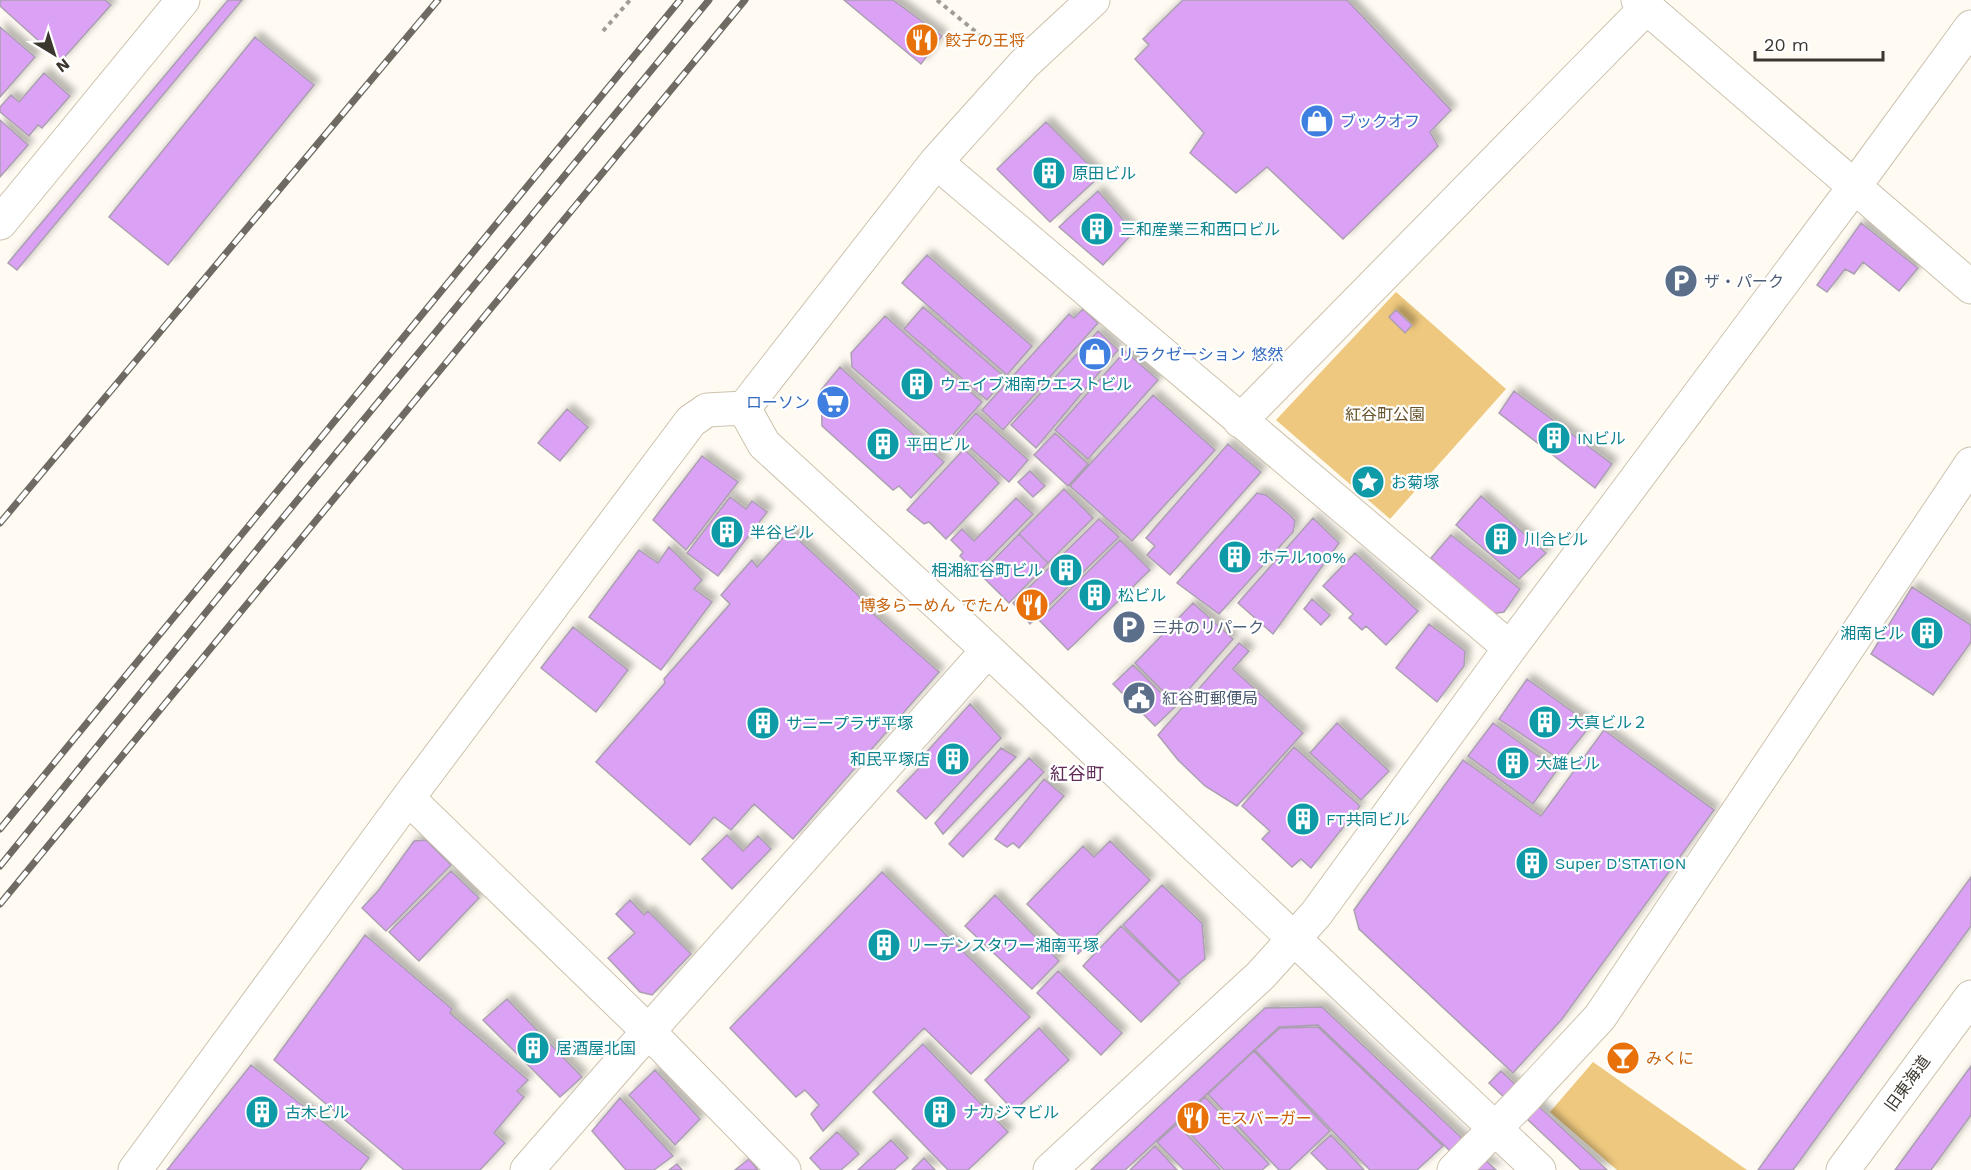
<svg xmlns="http://www.w3.org/2000/svg" width="1971" height="1170" viewBox="0 0 1971 1170" font-family="'Work Sans','Noto Sans JP',sans-serif">
  <defs>
    <filter id="shadow"><feDropShadow dx="5.5" dy="-5.5" stdDeviation="3" flood-color="#0004"/></filter>
  </defs>
  <rect width="100%" height="100%" fill="#fffbf2"/>
  <path fill="#edc87e" d="M1396 292 1506 389 1390 519 1276 420Z
    M1593 1062 1747 1170H1617L1550 1112Z"/>
  <path fill="#daa1f4" stroke="#ab9fb1" stroke-width="1.5" filter="url(#shadow)" d="M0 0H105L111 5 61 61 0 6Z
    M228 0H242L17 270 8 263Z
    M844 0H893L942 36 921 64Z
    M1183 0H1347L1451 110 1430 132 1438 146 1343 239 1267 167 1236 193 1190 153 1204 133 1135 59 1149 45 1143 39Z
    M0 27 35 57 0 97Z
    M255 37 314 85 168 265 109 217Z
    M44 73 70 96 42 128 38 125 29 136 0 112V107L11 95 19 102Z
    M0 120 28 145 0 177Z
    M1046 122 1100 176 1050 222 997 169Z
    M1098 191 1134 232 1103 265 1059 227Z
    M1861 223 1918 268 1899 291 1863 262 1854 274 1845 269 1827 292 1817 285Z
    M927 255 1032 346 1007 375 902 283Z
    M923 307 1006 378 987 400 904 329Z
    M1083 309 1098 323 1003 430 982 410 1069 314 1074 318Z
    M1396 310 1412 325 1405 333 1389 317Z
    M885 316 982 402 943 446 852 367 851 353Z
    M1098 331 1118 350 1036 448 1011 425Z
    M1125 351 1158 380 1088 459 1055 430Z
    M840 367 944 462 911 498 899 486 893 490 822 426 821 390Z
    M1514 391 1612 464 1595 488 1499 413Z
    M1153 395 1215 450 1132 541 1070 486Z
    M567 409 588 427 560 461 538 443Z
    M976 413 1028 460 1009 482 956 435Z
    M1055 433 1088 464 1068 486 1034 455Z
    M1228 444 1261 472 1170 575 1147 555 1155 546 1146 538Z
    M964 449 999 483 946 539 929 522 924 524 907 510Z
    M702 456 738 482 686 550 653 520Z
    M1030 471 1045 486 1033 497 1018 482Z
    M1064 489 1093 518 1048 563 1019 534Z
    M1257 493 1266 495 1290 515 1295 521 1293 532 1219 614 1177 583Z
    M1481 496 1546 553 1519 579 1456 525Z
    M730 497 746 509 752 501 767 512 718 576 687 553Z
    M1016 498 1033 514 976 572 960 556 963 552 951 540 962 529 974 541Z
    M1313 518 1339 543 1273 634 1238 603Z
    M1099 519 1119 537 1030 624 1013 603Z
    M789 531 857 594 870 611 939 672 793 839 754 804 731 830 714 817 690 845 596 762 665 683 664 679 730 604 721 595 752 560 757 567Z
    M1019 534 1048 563 1009 603 980 574Z
    M1451 535 1520 589 1504 612 1491 614 1431 558Z
    M1120 540 1150 570 1068 650 1039 620Z
    M669 547 702 580 694 589 712 602 661 670 589 617 639 550 658 563Z
    M1355 553 1418 611 1386 645 1366 626 1362 630 1349 618 1353 614 1323 586Z
    M1912 587 1971 625V642L1933 695 1871 654Z
    M1312 599 1330 615 1321 625 1304 609Z
    M1193 603 1233 639 1176 704 1135 663Z
    M1429 624 1465 651 1464 666 1437 702 1396 668Z
    M573 627 628 670 596 712 541 668Z
    M1239 643 1249 651 1233 669 1303 733 1237 806 1205 786 1178 760 1158 735Z
    M1133 665 1175 707 1155 726 1113 684Z
    M1527 679 1591 725 1562 761 1499 719Z
    M970 704 1001 738 926 819 897 791 925 762 922 757Z
    M1337 723 1389 771 1361 800 1310 753Z
    M1493 723 1557 770 1533 804 1468 756Z
    M1604 730 1714 810 1562 1019 1513 1073 1359 929 1354 910 1463 760 1541 816Z
    M1294 747 1360 806 1311 868 1301 859 1292 867 1262 839 1270 831 1242 806Z
    M1001 748 1016 757 943 834 935 823Z
    M1029 758 1044 772 963 857 949 844Z
    M1044 779 1064 796 1019 848 1013 843 1007 847 995 839Z
    M727 835 743 851 758 836 771 849 732 889 702 859Z
    M426 840 451 865 386 931 362 908 378 891 414 841Z
    M1110 841 1150 880 1078 954 1027 904 1083 846 1094 857Z
    M451 871 479 898 419 961 389 932Z
    M882 872 1030 1017 971 1074 924 1028 823 1131 811 1114 819 1105 805 1090 796 1097 730 1028Z
    M1971 877V926L1793 1170H1758Z
    M1162 885 1202 923 1205 959 1179 981 1123 925Z
    M995 895 1059 961 1032 989 965 926Z
    M630 900 644 915 648 911 691 954 652 995 640 992 608 958 635 933 616 914Z
    M1121 926 1180 983 1141 1022 1083 966Z
    M365 935 452 1009 450 1013 528 1080 517 1091 524 1097 494 1133 505 1143 480 1170H404L274 1060Z
    M1058 971 1122 1033 1101 1055 1037 993Z
    M507 999 582 1077 560 1097 483 1020Z
    M1322 1007 1496 1170H1470L1318 1025 1279 1027 1125 1170H1091L1265 1008Z
    M1318 1027 1443 1146 1417 1170H1370L1255 1050 1280 1028Z
    M1039 1028 1069 1060 1014 1111 985 1080Z
    M923 1044 1008 1132 968 1170H948L873 1092Z
    M1254 1051 1330 1131 1289 1170H1279L1208 1094Z
    M251 1065 369 1158 360 1170H167Z
    M1971 1066V1115L1931 1170H1895Z
    M655 1070 700 1119 675 1145 629 1095Z
    M1501 1071 1607 1170H1581L1489 1083Z
    M1205 1097 1269 1164 1262 1170H1224L1179 1122Z
    M620 1098 673 1156 654 1170H626L592 1131Z
    M1177 1124 1221 1170H1184L1157 1142Z
    M837 1132 859 1154 841 1170H821L810 1158Z
    M1331 1135 1364 1170H1328L1311 1153Z
    M891 1140 908 1158 894 1170H858Z
    M1155 1146 1177 1170H1130Z
    M924 1158 935 1170H912Z
    M749 1159 758 1170H735Z
    M677 1164 682 1170H669Z"/>
  <g fill="none" stroke-linecap="round" stroke-linejoin="round">
    <g stroke="#ccc2ae" stroke-width="35">
      <path id="minor" d="M1638 0 1971 287
        M936 162 1510 648
        M0 223 183 0
        M744 408 764 444 988 650 1539 1170
        M1240 421 1647 7
        M408 798 648 1031 784 1170
        M135 1170 408 798 691 421 707 410 744 408 936 162 1024 64 1093 0
        M527 1170 630 1052 988 650
        M1050 1170 1261 975 1316 914 1510 648 1854 187 1971 27
        M1454 1170 1522 1101 1600 1017 1971 464
        M1843 1170 1971 997"/>
    </g>
    <path stroke="#a19d95" stroke-width="4" stroke-dasharray="4.5 4.5" stroke-linecap="butt" d="M937 0 987 41
      M603 31 630 0"/>
    <use href="#minor" stroke="#fff" stroke-width="33"/>
    <g stroke="#6f6b63" stroke-width="7">
      <path id="rail" d="M0 523 438 0
        M0 829 680 0
        M0 866 272 531 709 0
        M0 904 745 0"/>
    </g>
    <use href="#rail" stroke="#fff" stroke-width="4.5" stroke-dasharray="14" stroke-linecap="butt"/>
  </g>
  <defs>
    <g id="restaurant-disc" transform="scale(1.725)"><circle r="9.5" fill="#e8710a" stroke="#fff"/><path d="M-5-6h1v4h1v-4h1v4h1v-4h1v5L-1.5 .5V6h-2V.5L-5-1ZM5-6V6H3V1.5H1.5Q1.5-4 5-6Z" fill="#fff"/></g>
    <g id="shop-disc" transform="scale(1.725)"><circle r="9.5" fill="#3f7fe0" stroke="#fff"/><path d="M-5-2.5h2.3a2.7 3.5 0 0 1 5.4 0H5L5.5 6h-11ZM-1.5-2.5h3a1.5 2.3 0 0 0-3 0Z" fill="#fff"/></g>
    <g id="building-disc" transform="scale(1.725)"><circle r="9.5" fill="#0f9aa8" stroke="#fff"/><path d="M-4-6H4V6H1V3H-1V6H-4ZM-2.5-4.3h1.7v1.8h-1.7ZM.8-4.3h1.7v1.8H.8ZM-2.5-1h1.7V.8h-1.7ZM.8-1h1.7V.8H.8Z" fill="#fff"/></g>
    <g id="parking-disc" transform="scale(1.725)"><circle r="9.5" fill="#5c6f8a" stroke="#fff"/><path d="M-3.5-5.5H1a3.5 3.5 0 0 1 0 7H-1V5.5H-3.5ZM-1-3.4V-.6H.8a1.4 1.4 0 0 0 0-2.8Z" fill="#fff"/></g>
    <g id="supermarket-disc" transform="scale(1.725)"><circle r="9.5" fill="#3f7fe0" stroke="#fff"/><path d="M-6-5.5h2.5l.6 2H6L4.5 2H-2.5L-4.4-4H-6ZM-1.5 3.2a1.3 1.3 0 1 0 .1 0ZM3 3.2a1.3 1.3 0 1 0 .1 0Z" fill="#fff"/></g>
    <g id="sight-disc" transform="scale(1.725)"><circle r="9.5" fill="#0f9aa8" stroke="#fff"/><path d="M0-6L1.8-2.2L6-1.7L2.9 1.2L3.7 5.4L0 3.3L-3.7 5.4L-2.9 1.2L-6-1.7L-1.8-2.2Z" fill="#fff"/></g>
    <g id="civic-disc" transform="scale(1.725)"><circle r="9.5" fill="#5c6f8a" stroke="#fff"/><path d="M-.6-6.5H3V-4.5H.6V-3L4-1V1h2V6H-6V1h2V-1L-.6-3ZM-1.2 2.5V6h2.4V2.5Z" fill="#fff"/></g>
    <g id="bar-disc" transform="scale(1.725)"><circle r="9.5" fill="#e8710a" stroke="#fff"/><path d="M-6-5H6L.8 .8V4.5H3.5V6h-7V4.5H-.8V.8Z" fill="#fff"/></g>
  </defs>
  <g fill-rule="evenodd">
    <use href="#restaurant-disc" x="922" y="40"/>
    <use href="#shop-disc" x="1317" y="121"/>
    <use href="#building-disc" x="1049" y="173"/>
    <use href="#building-disc" x="1097" y="229"/>
    <use href="#parking-disc" x="1681" y="281"/>
    <use href="#shop-disc" x="1095" y="354"/>
    <use href="#building-disc" x="917" y="384"/>
    <use href="#supermarket-disc" x="833" y="402"/>
    <use href="#building-disc" x="1554" y="438"/>
    <use href="#building-disc" x="883" y="444"/>
    <use href="#sight-disc" x="1368" y="482"/>
    <use href="#building-disc" x="727" y="532"/>
    <use href="#building-disc" x="1501" y="539"/>
    <use href="#building-disc" x="1235" y="557"/>
    <use href="#building-disc" x="1066" y="570"/>
    <use href="#building-disc" x="1095" y="595"/>
    <use href="#restaurant-disc" x="1032" y="605"/>
    <use href="#parking-disc" x="1129" y="627"/>
    <use href="#building-disc" x="1927" y="633"/>
    <use href="#civic-disc" x="1139" y="698"/>
    <use href="#building-disc" x="1545" y="722"/>
    <use href="#building-disc" x="763" y="723"/>
    <use href="#building-disc" x="953" y="759"/>
    <use href="#building-disc" x="1513" y="763"/>
    <use href="#building-disc" x="1303" y="819"/>
    <use href="#building-disc" x="1532" y="863"/>
    <use href="#building-disc" x="884" y="945"/>
    <use href="#building-disc" x="533" y="1048"/>
    <use href="#bar-disc" x="1623" y="1058"/>
    <use href="#building-disc" x="262" y="1112"/>
    <use href="#building-disc" x="940" y="1112"/>
    <use href="#restaurant-disc" x="1193" y="1118"/>
  </g>
  <g text-anchor="middle" stroke-width="4.5" stroke-linejoin="round" paint-order="stroke">
    <g font-size="16" fill="#c56008" stroke="#fff" text-anchor="start">
      <text x="945" y="46">餃子の王将</text>
      <text x="1009" y="611" text-anchor="end">博多らーめん でたん</text>
      <text x="1646" y="1064">みくに</text>
      <text x="1216" y="1124">モスバーガー</text>
    </g>
    <g font-size="16" fill="#366cbe" stroke="#fff" text-anchor="start">
      <text x="1340" y="127">ブックオフ</text>
      <text x="1118" y="360">リラクゼーション 悠然</text>
      <text x="810" y="408" text-anchor="end">ローソン</text>
    </g>
    <g font-size="16" fill="#0d838f" stroke="#fff" text-anchor="start">
      <text x="1072" y="179">原田ビル</text>
      <text x="1120" y="235">三和産業三和西口ビル</text>
      <text x="940" y="390">ウェイブ湘南ウエストビル</text>
      <text x="1577" y="444">INビル</text>
      <text x="906" y="450">平田ビル</text>
      <text x="1391" y="488">お菊塚</text>
      <text x="750" y="538">半谷ビル</text>
      <text x="1524" y="545">川合ビル</text>
      <text x="1258" y="563">ホテル100%</text>
      <text x="1043" y="576" text-anchor="end">相湘紅谷町ビル</text>
      <text x="1118" y="601">松ビル</text>
      <text x="1904" y="639" text-anchor="end">湘南ビル</text>
      <text x="1568" y="728">大真ビル２</text>
      <text x="786" y="729">サニープラザ平塚</text>
      <text x="930" y="765" text-anchor="end">和民平塚店</text>
      <text x="1536" y="769">大雄ビル</text>
      <text x="1326" y="825">FT共同ビル</text>
      <text x="1555" y="869">Super D'STATION</text>
      <text x="907" y="951">リーデンスタワー湘南平塚</text>
      <text x="556" y="1054">居酒屋北国</text>
      <text x="285" y="1118">古木ビル</text>
      <text x="963" y="1118">ナカジマビル</text>
    </g>
    <g font-size="16" fill="#4e5e75" stroke="#fff" text-anchor="start">
      <text x="1704" y="287">ザ・パーク</text>
      <text x="1152" y="633">三井のリパーク</text>
      <text x="1162" y="704">紅谷町郵便局</text>
    </g>
    <g font-size="16" fill="#67532b" stroke="#fff">
      <text x="1385" y="420">紅谷町公園</text>
    </g>
    <g font-size="16" fill="#3b372f" stroke="#fff">
      <text transform="translate(1907 1083) rotate(-54)" y="6">旧東海道</text>
    </g>
    <g font-size="18" fill="#622c59" stroke="#fff">
      <text x="1077" y="780">紅谷町</text>
    </g>
  </g>
  <g transform="translate(54 54) rotate(142)" stroke="#ffffff" stroke-width="4.5" paint-order="stroke">
  <path d="M0-4.5L10 22L0 15L-10 22Z" fill="#3b372f"/>
  <text y="-9" font-size="16" font-weight="bold" text-anchor="middle" fill="#3b372f">N</text>
  </g>
  <path d="M1755 51v9h128v-9" fill="none" stroke="#3b372f" stroke-width="3"/>
  <text x="1764" y="51" font-size="18" fill="#3b372f" stroke="#ffffff" stroke-width="4.5" paint-order="stroke">20 m</text>
</svg>
